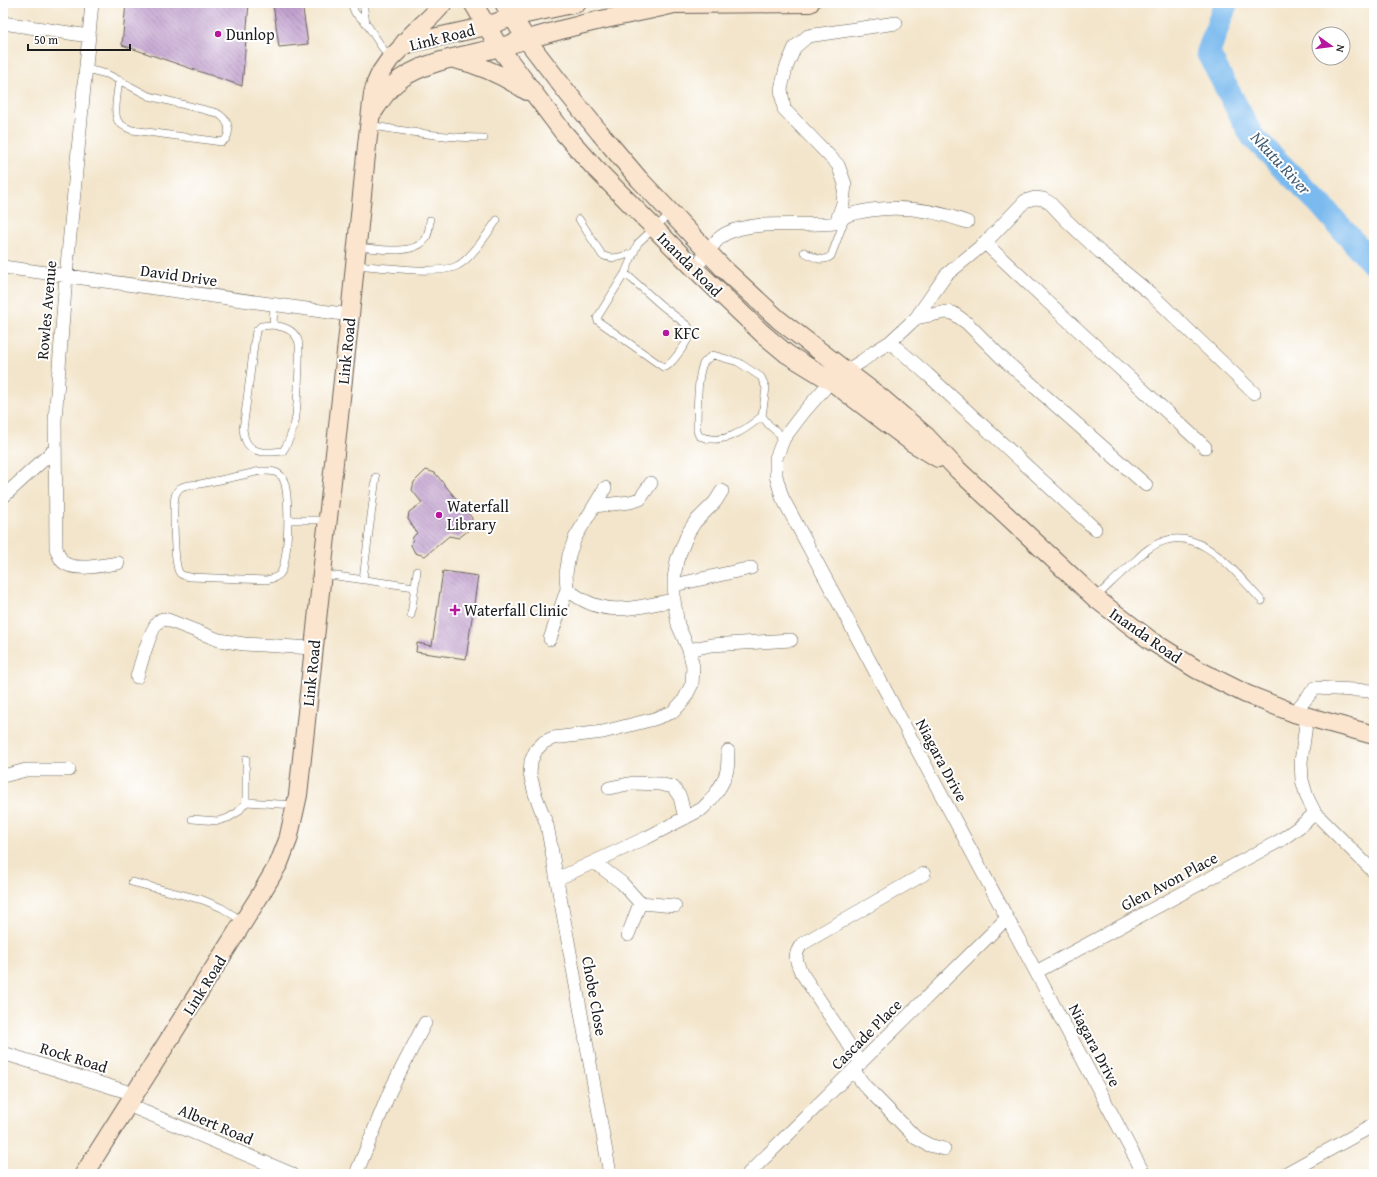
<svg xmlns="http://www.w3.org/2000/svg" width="1377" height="1177" viewBox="0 0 1377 1177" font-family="'Gentium Book Plus',serif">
  <defs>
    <pattern id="building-back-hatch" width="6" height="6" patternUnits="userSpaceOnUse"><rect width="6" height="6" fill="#c2a2cf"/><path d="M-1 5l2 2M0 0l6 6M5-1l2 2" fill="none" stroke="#9d83a7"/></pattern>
  </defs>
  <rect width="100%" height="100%" fill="#fff"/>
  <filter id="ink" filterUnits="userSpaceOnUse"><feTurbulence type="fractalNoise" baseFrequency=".025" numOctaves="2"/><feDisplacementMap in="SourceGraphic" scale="8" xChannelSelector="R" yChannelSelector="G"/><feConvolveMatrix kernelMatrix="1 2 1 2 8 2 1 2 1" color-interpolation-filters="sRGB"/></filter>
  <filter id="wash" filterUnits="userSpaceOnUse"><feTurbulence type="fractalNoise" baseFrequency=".012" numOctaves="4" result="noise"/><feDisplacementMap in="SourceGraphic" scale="16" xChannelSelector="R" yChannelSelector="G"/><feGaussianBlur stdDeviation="0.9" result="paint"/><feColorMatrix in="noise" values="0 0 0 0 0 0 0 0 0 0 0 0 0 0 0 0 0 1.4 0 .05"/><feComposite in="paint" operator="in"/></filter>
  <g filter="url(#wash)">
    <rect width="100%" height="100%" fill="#f3e5cb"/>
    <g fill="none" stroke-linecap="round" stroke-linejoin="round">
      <path stroke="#7abaee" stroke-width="24" d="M1226 3 1208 53 1252 136 1319 203 1374 265"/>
    </g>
    <g id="blocks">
      <path fill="url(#building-back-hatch)" d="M126 3H249L242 86 122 45Z
        M273 3H302L308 44 279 47Z
        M426 470 435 473 472 518 471 528 459 538 449 536 425 556 415 553 411 545 413 537 417 533 408 519 409 512 422 503 412 490 414 482Z
        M443 571 478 576 466 659 416 652 417 643 432 646Z"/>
    </g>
  </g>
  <g filter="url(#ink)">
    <use href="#blocks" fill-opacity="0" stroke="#676259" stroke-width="1"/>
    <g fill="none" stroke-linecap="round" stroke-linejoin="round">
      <g stroke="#676259" stroke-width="8">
        <path id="lane" d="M351 3 355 13 366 23 389 58
          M363 3 366 23
          M86 69 107 74 149 96 217 113C227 119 232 128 226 139L222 142 132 130C127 128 121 126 118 121 113 114 118 89 119 80
          M369 125C407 132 445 138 484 138
          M579 219 602 255C613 261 622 256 633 253
          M357 247C374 248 411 256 424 241 429 236 429 227 430 220
          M804 252C813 257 822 263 831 256L845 219
          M356 265C378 267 439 275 457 266 471 259 488 233 497 220
          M625 273 661 305 688 326C689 328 690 329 690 332 690 340 673 362 666 367H663L598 321 597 318 625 273 638 243 671 213
          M273 325C284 327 293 329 298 340 301 346 297 412 295 422 292 433 289 442 283 451 270 452 251 456 245 439 244 437 244 433 243 430L255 337 256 331 261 326Z
          M273 325 274 305
          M713 355 738 362 761 377 766 388 762 416C744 431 723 446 699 436L697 431C697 416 697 376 703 364 705 360 709 358 713 355Z
          M762 416 769 425 784 438
          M260 471C268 471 277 470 282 477 291 489 289 563 280 574 276 578 272 579 266 580L190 577C186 576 181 576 179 572 174 565 173 506 175 496 176 493 177 490 180 488 185 484 194 485 200 484 220 480 240 476 260 471Z
          M288 520H327
          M322 574 415 587
          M363 579 376 477
          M1095 598C1109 585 1122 572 1136 560 1140 556 1145 551 1150 548 1195 517 1234 571 1262 601
          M411 615 417 571
          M246 802 296 805
          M192 819 218 821 228 818 238 812 246 802V759
          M132 882 203 900 222 908 244 922"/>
      </g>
      <g stroke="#676259" stroke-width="14">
        <path id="street" d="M92 3 66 276 55 420 56 548C58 553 59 558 63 562 74 572 105 565 118 563
          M3 23 89 36
          M836 223 843 203 845 184 838 165 784 109 781 89 786 68 795 47 808 36 896 23
          M985 243 1064 317 1205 447
          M3 267 350 315
          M695 269C703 259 715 238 727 233 755 221 787 226 817 224 823 224 830 224 835 223 840 222 843 217 848 215 888 203 929 208 967 222
          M916 318 946 312 953 313 967 323 1002 358 1146 485
          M890 342 927 374 1095 529
          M3 497 54 450
          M594 506 630 502 640 499 651 483
          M674 585 751 568
          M567 589C603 619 632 608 674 600
          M550 639 567 589 566 574 569 555 575 538 605 488
          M689 650 711 645 791 640
          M137 677C140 666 151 627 159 621 162 618 164 619 168 620L219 640 244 644 313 648
          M1294 713 1315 688 1374 691
          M1307 716 1301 762 1302 780 1307 797 1315 813 1374 872
          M3 776 26 770H69
          M609 788 633 783 659 784 673 787 680 797 685 818
          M594 862 622 883 640 903
          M557 879 648 837 702 809C712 800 724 784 727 770 728 764 728 757 728 751
          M628 935 640 903 675 906
          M1036 972 1281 840 1303 824 1315 813
          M3 1053 134 1094
          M861 1063 801 972C796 961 793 955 802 944L924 874
          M853 1070 865 1086 916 1138 929 1145 944 1149
          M128 1105 292 1174
          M356 1174 390 1091 425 1023
          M610 1174 547 825 535 794 530 774 531 761 536 750 544 742 553 738 603 732 654 719 673 712 684 700 692 684 693 667 689 650 678 625 674 600V578L677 560 688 533 695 522 715 502 722 491
          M748 1174 1007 918
          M1144 1174 782 497 776 476V458L784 438 803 413 831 381 862 361 874 352 890 342 916 318 946 275 985 243 1025 201 1035 198 1043 199 1050 203 1066 220 1100 252 1151 294 1254 393
          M1285 1174 1374 1125"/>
      </g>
      <g stroke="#676259" stroke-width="20">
        <path id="secondary" d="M473 3 499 47 563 132 594 167 695 269 763 334 787 354 831 381 913 443 938 458
          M504 3 526 39 566 91 600 133 639 179 723 268 779 320 884 400 926 436 958 470 1095 598 1150 640 1196 669 1246 694 1294 713 1374 735
          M666 3 674 4 810 3
          M402 46C414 29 431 20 443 3
          M454 59C482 65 504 76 527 91
          M373 112C381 100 389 87 402 78 431 59 467 56 500 47 529 39 558 30 588 23 617 16 646 11 674 4
          M84 1174 259 897 279 863 288 840 298 795 350 315 367 145 373 94 376 83 381 72 390 59 402 47 410 43 487 26 512 17 577 3"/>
      </g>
      <use href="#lane" stroke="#fff" stroke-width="7"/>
      <use href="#street" stroke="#fff" stroke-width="13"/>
      <use href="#secondary" stroke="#fbe5cf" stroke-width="18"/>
    </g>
  </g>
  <g fill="#b5179e" stroke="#fff" stroke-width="1.5">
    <circle cx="218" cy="34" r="4"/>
    <circle cx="666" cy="333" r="4"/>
    <circle cx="439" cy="515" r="4"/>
    <path d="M453 604h4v4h4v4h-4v4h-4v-4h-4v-4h4z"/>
  </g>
  <g text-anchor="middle" stroke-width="4" stroke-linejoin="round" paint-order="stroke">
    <g font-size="16" fill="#1c1c1c" stroke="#fff" text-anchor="start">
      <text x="226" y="40">Dunlop</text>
      <text x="674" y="339">KFC</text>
      <text x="447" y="512">Waterfall<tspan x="447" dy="18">Library</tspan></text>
      <text x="464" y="616">Waterfall Clinic</text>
    </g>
    <g font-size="16" fill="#1c1c1c" stroke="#fff">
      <text transform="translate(442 37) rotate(-14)" y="6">Link Road</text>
      <text transform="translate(690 264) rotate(45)" y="6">Inanda Road</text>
      <text transform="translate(179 275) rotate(8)" y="6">David Drive</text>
      <text transform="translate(46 310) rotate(-85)" y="6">Rowles Avenue</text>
      <text transform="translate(346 351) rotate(-84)" y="6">Link Road</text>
      <text transform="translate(1146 635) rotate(35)" y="6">Inanda Road</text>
      <text transform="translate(311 673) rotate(-84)" y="6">Link Road</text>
      <text transform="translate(942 760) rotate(62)" y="6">Niagara Drive</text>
      <text transform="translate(1169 881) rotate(-28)" y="6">Glen Avon Place</text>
      <text transform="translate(204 985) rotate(-58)" y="6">Link Road</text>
      <text transform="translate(595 996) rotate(80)" y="6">Chobe Close</text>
      <text transform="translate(866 1034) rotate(-45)" y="6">Cascade Place</text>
      <text transform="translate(1095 1045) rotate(62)" y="6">Niagara Drive</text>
      <text transform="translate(74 1057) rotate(17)" y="6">Rock Road</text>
      <text transform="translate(216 1124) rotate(23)" y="6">Albert Road</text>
    </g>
    <g font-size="17" font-style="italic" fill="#425b70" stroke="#fff">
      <text transform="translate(1281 163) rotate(47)" y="6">Nkutu River</text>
    </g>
  </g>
  <rect width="1377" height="1177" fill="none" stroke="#fff" stroke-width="16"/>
  <g transform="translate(1331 46) rotate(104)"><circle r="19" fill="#ffffff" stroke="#a4a4a4"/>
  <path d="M0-3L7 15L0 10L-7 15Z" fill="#b5179e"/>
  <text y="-6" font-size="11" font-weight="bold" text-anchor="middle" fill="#1c1c1c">N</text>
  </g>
  <path d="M28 44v6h102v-6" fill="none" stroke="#1c1c1c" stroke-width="2"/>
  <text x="34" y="44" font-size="12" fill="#1c1c1c" stroke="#ffffff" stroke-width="3" paint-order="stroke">50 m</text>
</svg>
